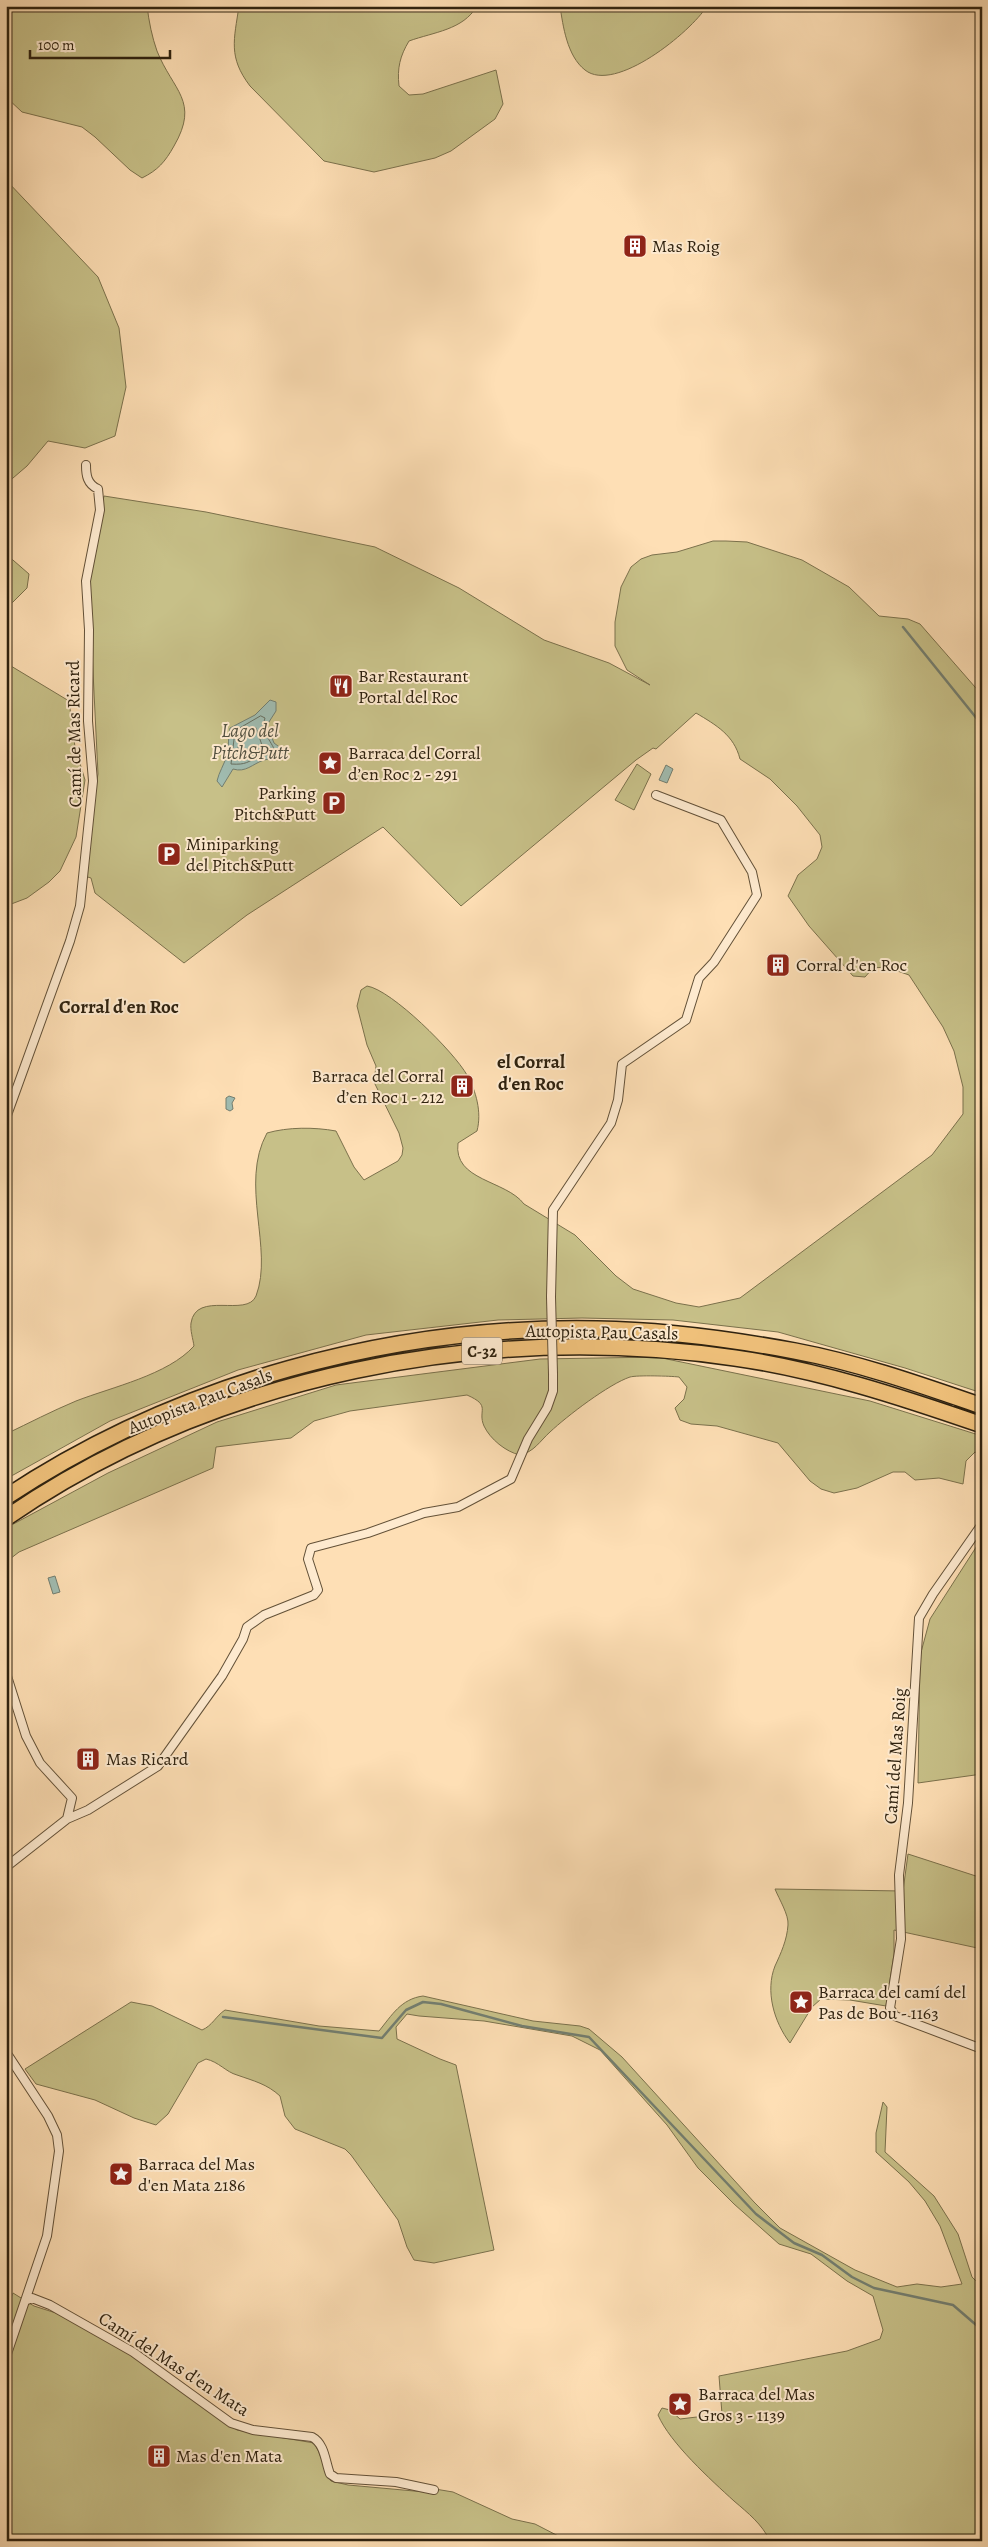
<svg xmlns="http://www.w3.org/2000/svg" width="988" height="2547" viewBox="0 0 988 2547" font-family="Alegreya,serif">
  <rect width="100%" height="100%" fill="#fedfb5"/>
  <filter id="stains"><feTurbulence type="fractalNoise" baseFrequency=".004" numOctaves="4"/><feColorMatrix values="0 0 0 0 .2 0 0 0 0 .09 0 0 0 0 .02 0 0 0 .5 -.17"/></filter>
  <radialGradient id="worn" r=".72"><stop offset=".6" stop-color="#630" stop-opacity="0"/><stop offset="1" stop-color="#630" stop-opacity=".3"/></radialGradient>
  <path fill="#c7c088" stroke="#7b714c" d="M6 6H147C149 22 152 37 157 51 173 91 200 101 174 146 165 162 158 170 142 178L130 170 95 137 82 127 22 112 6 97Z
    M239 6H477C463 30 434 32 409 41 400 56 397 68 399 86L409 95 423 94 496 70 503 104 495 119 451 151 435 158 374 172 324 161 250 86C228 57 234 40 239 6Z
    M560 6H707C691 32 615 94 585 70 567 56 563 26 560 6Z
    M6 180 98 277 119 328 126 387 115 436 85 448 48 441 27 466 6 484Z
    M104 496 206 512 375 547 459 588 544 640 609 663 650 685 627 670 615 646V622L621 587 631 567 641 559 652 555 677 552 713 541H726L747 542 802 560 849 587 879 616 908 619 920 624 982 695V1393L905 1368 778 1332 673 1320 582 1318 498 1320 366 1335 238 1370 110 1421 6 1479V1434C29 1423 52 1411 76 1401 112 1387 168 1375 194 1346 193 1339 190 1330 191 1323 196 1290 247 1318 256 1296 274 1249 239 1184 267 1133 288 1127 314 1127 336 1131L354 1167 364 1180 398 1161 402 1155 403 1148 399 1133 374 1082 376 1066 367 1045 357 1006 361 990 367 986C392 990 454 1052 467 1075 476 1091 482 1112 477 1131L458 1143C453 1181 506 1180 524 1204L575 1235 616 1276 633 1289 676 1303 699 1307 740 1298 932 1155 963 1114V1087L954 1051 943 1027 909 975 886 967 873 968 865 977 853 976 809 926 788 896 798 875 817 859 822 847 820 835 797 806 770 779 740 759C734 735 716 725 696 713L656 749 653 748 636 760 461 906 383 827 247 915 184 963 95 893 91 878 81 875 98 774 88 569Z
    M6 554 29 574 27 588 6 609Z
    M6 663 69 701 75 747 85 780 76 837 60 871 49 882 27 898 6 906Z
    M637 764 651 774 634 810 615 800Z
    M657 1357 870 1401 982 1436V1455L975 1452 966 1461 963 1484 939 1478 915 1480 905 1472H893L857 1488 834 1493 821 1489 810 1481 778 1443 717 1426 691 1424 680 1420 675 1408 684 1399 687 1387 679 1377C670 1376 638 1375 630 1377 609 1384 567 1416 550 1432 540 1441 534 1452 520 1455 506 1452 490 1439 484 1426 477 1410 492 1406 467 1395L350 1411 314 1421 291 1438 216 1447 213 1468 19 1552 6 1562V1528L108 1473 217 1422 336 1385 540 1359Z
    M982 1538V1774L918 1783 920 1656 930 1619Z
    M908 1854 982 1878V1949L894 1930V1954L886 2006 850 2000 821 1999 812 2007 790 2043C774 2022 765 1991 775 1966 781 1953 787 1940 788 1925 789 1915 779 1899 775 1889L903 1891Z
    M423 1996 533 2021 580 2026 589 2029 622 2057 754 2202 780 2228 855 2270 897 2287 917 2284 941 2287 962 2284 940 2226 925 2201 909 2182 876 2152V2133L883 2102 887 2107 885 2152 934 2196 958 2234 972 2277 982 2287V2540L770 2541C762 2524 748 2513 734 2501 711 2480 670 2443 658 2415L662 2408 670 2410 680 2419 722 2414 719 2376 847 2351 880 2339 883 2330 873 2296 847 2281 811 2254 779 2244 734 2204 698 2168 667 2125 600 2050 572 2036 484 2021 419 2016 407 2014 396 2027 397 2039 440 2059 456 2065 494 2250 434 2263 414 2260 407 2247 398 2220 351 2155 345 2149 295 2129 285 2116 280 2096C267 2084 254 2081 237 2075 226 2072 219 2062 206 2059L198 2063 168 2114 156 2125 134 2118 95 2100 36 2084 25 2069 131 2002 152 2006 202 2030C212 2026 216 2016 225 2010L319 2026 379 2031C392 2015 401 1999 423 1996Z
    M13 2293 34 2306 56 2313 135 2356 237 2430 314 2443C322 2455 323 2469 331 2481L348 2485 425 2492 435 2489 453 2492 512 2519 535 2524 568 2541H6V2312Z"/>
  <path fill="#a0bcb1" stroke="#737e70" d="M270 700 276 702V711L267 725 274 743 282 749 284 756C277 759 271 758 264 760 252 764 246 773 233 769L222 787 217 781C219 772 224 765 227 755 229 748 228 736 230 728L255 715Z
    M666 765 673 769 667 783 659 780Z
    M229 1096 235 1098 232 1103 233 1109 230 1111 226 1109V1098Z
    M55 1576 60 1592 53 1594 48 1578Z"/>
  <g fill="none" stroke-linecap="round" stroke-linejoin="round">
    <path stroke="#686f60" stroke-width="1" d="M261 716 265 718C260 733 273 742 276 754 271 755 266 754 261 756 246 762 247 765 231 764L235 731Z
      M256 728 263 748 246 758H240L238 748 240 735Z"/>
    <path stroke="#737e70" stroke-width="2.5" d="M903 627 982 725
      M223 2017 382 2038 406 2010 423 2002 441 2004 522 2026 589 2037 756 2214 794 2243 822 2255 852 2277 874 2288 953 2305 982 2330"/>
    <g stroke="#635138" stroke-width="10">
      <path id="minor" d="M6 1118 70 941 80 906 93 781 88 721 89 630 86 581 100 510 98 489C87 484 86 475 86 465
        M551 1297 553 1210 611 1123 618 1100 622 1064 686 1020 699 978 714 962 757 895 752 872 721 820 656 795
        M982 1524 933 1594 919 1618 908 1803 899 1875 901 1939 890 2008 895 2016 982 2049
        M6 1673 26 1736 40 1763 72 1798 67 1819 6 1867
        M67 1819 88 1810 158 1766 222 1676 243 1639 247 1627 264 1615 314 1595 318 1590 308 1559 311 1548 368 1533 424 1513 458 1507 511 1479 528 1439 547 1408 553 1391V1374
        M6 2052 48 2116 57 2135 59 2151 47 2236 6 2357
        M27 2300 32 2298 50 2305 133 2352 231 2423 253 2430 312 2437C325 2444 325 2461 330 2474L336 2478 396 2482 434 2490"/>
    </g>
    <g stroke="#2f220f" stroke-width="18">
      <path id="motorway" d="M6 1497C178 1383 391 1325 597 1329 664 1330 730 1339 795 1351 859 1363 921 1385 982 1406
        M6 1518C216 1374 485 1322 735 1358 819 1370 901 1397 982 1425"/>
    </g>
    <use href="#minor" stroke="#feeacf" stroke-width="8"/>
    <use href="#motorway" stroke="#efc07a" stroke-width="15"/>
    <g stroke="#635138" stroke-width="10" stroke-linecap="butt">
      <path id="minor-bridge" d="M551 1297 553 1374"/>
    </g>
    <use href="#minor-bridge" stroke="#feeacf" stroke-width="8"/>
  </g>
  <defs>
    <g id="building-square" transform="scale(1.25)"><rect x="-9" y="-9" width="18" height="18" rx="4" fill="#8f2418" stroke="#feeacf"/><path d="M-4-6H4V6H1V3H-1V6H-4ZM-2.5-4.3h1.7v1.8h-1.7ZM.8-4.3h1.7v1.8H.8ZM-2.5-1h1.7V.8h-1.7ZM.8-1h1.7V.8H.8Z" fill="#fff"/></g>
    <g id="restaurant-square" transform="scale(1.25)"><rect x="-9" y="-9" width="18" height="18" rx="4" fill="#8f2418" stroke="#feeacf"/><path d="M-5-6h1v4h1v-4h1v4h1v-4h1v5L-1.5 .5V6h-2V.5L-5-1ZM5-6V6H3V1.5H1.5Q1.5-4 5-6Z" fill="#fff"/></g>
    <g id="sight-square" transform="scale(1.25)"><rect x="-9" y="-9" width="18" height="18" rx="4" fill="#8f2418" stroke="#feeacf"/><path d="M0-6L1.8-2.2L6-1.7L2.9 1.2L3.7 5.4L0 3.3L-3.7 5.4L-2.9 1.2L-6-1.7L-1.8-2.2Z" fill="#fff"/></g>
    <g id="parking-square" transform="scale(1.25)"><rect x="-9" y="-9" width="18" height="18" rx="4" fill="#8f2418" stroke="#feeacf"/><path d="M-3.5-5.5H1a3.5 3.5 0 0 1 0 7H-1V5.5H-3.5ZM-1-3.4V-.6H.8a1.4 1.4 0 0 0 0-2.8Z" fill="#fff"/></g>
  </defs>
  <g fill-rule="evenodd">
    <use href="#building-square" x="635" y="246"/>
    <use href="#restaurant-square" x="341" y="686"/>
    <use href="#sight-square" x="330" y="763"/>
    <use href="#parking-square" x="334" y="803"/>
    <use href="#parking-square" x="169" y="854"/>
    <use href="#building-square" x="778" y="965"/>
    <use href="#building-square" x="462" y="1086"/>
    <use href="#building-square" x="88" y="1759"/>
    <use href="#sight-square" x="801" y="2002"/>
    <use href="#sight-square" x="121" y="2174"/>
    <use href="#sight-square" x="680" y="2404"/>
    <use href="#building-square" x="159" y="2456"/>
  </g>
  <g text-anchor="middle" stroke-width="4" stroke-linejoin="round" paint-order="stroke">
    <rect fill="#feeacf" stroke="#6d5e49" stroke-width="1" x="462" y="1337.5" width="40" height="27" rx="4"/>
    <g font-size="16" font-weight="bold" fill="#2f220f">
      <text x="482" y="1357">C-32</text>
    </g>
    <g font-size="18" fill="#2f220f" stroke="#feeacf" text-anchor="start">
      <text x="652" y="252">Mas Roig</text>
      <text x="358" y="682">Bar Restaurant<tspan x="358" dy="21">Portal del Roc</tspan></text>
      <text x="348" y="759">Barraca del Corral<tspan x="348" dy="21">d’en Roc 2 - 291</tspan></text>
      <text x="316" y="799" text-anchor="end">Parking<tspan x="316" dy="21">Pitch&amp;Putt</tspan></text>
      <text x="186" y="850">Miniparking<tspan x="186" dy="21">del Pitch&amp;Putt</tspan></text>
      <text x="796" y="971">Corral d'en Roc</text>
      <text x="444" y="1082" text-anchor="end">Barraca del Corral<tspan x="444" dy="21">d’en Roc 1 - 212</tspan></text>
      <text x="106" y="1765">Mas Ricard</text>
      <text x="818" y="1998">Barraca del camí del<tspan x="818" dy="21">Pas de Bou - 1163</tspan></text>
      <text x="138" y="2170">Barraca del Mas<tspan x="138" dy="21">d'en Mata 2186</tspan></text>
      <text x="698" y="2400">Barraca del Mas<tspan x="698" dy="21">Gros 3 - 1139</tspan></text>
      <text x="176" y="2462">Mas d'en Mata</text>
    </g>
    <g font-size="18" fill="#2f220f" stroke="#feeacf">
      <text transform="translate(74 734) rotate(-91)" y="6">Camí de Mas Ricard</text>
      <text transform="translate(602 1332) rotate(1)" y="6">Autopista Pau Casals</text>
      <text transform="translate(200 1401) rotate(-21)" y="6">Autopista Pau Casals</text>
      <text transform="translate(895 1756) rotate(-86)" y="6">Camí del Mas Roig</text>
      <text transform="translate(174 2364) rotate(33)" y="6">Camí del Mas d'en Mata</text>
    </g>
    <g font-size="19" font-style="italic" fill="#515040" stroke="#feeacf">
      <text x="250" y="737">Lago del<tspan x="250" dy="22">Pitch&amp;Putt</tspan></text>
    </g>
    <g font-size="19" font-weight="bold" fill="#2f220f" stroke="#feeacf">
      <text x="119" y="1013">Corral d'en Roc</text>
      <text x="531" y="1068">el Corral<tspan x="531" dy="22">d'en Roc</tspan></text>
    </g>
  </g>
  <rect width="988" height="2547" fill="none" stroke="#fedfb5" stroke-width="25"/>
  <rect x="8" y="8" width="973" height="2532" fill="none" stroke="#2f220f" stroke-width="2.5"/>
  <rect x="12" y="12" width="963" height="2522" fill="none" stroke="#2f220f"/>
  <path d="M30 50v8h140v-8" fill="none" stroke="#2f220f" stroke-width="2.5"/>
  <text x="38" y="50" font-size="15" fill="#2f220f" stroke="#feeacf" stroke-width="4" paint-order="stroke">100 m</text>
  <rect width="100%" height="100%" filter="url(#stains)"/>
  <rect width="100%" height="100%" fill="url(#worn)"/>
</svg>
